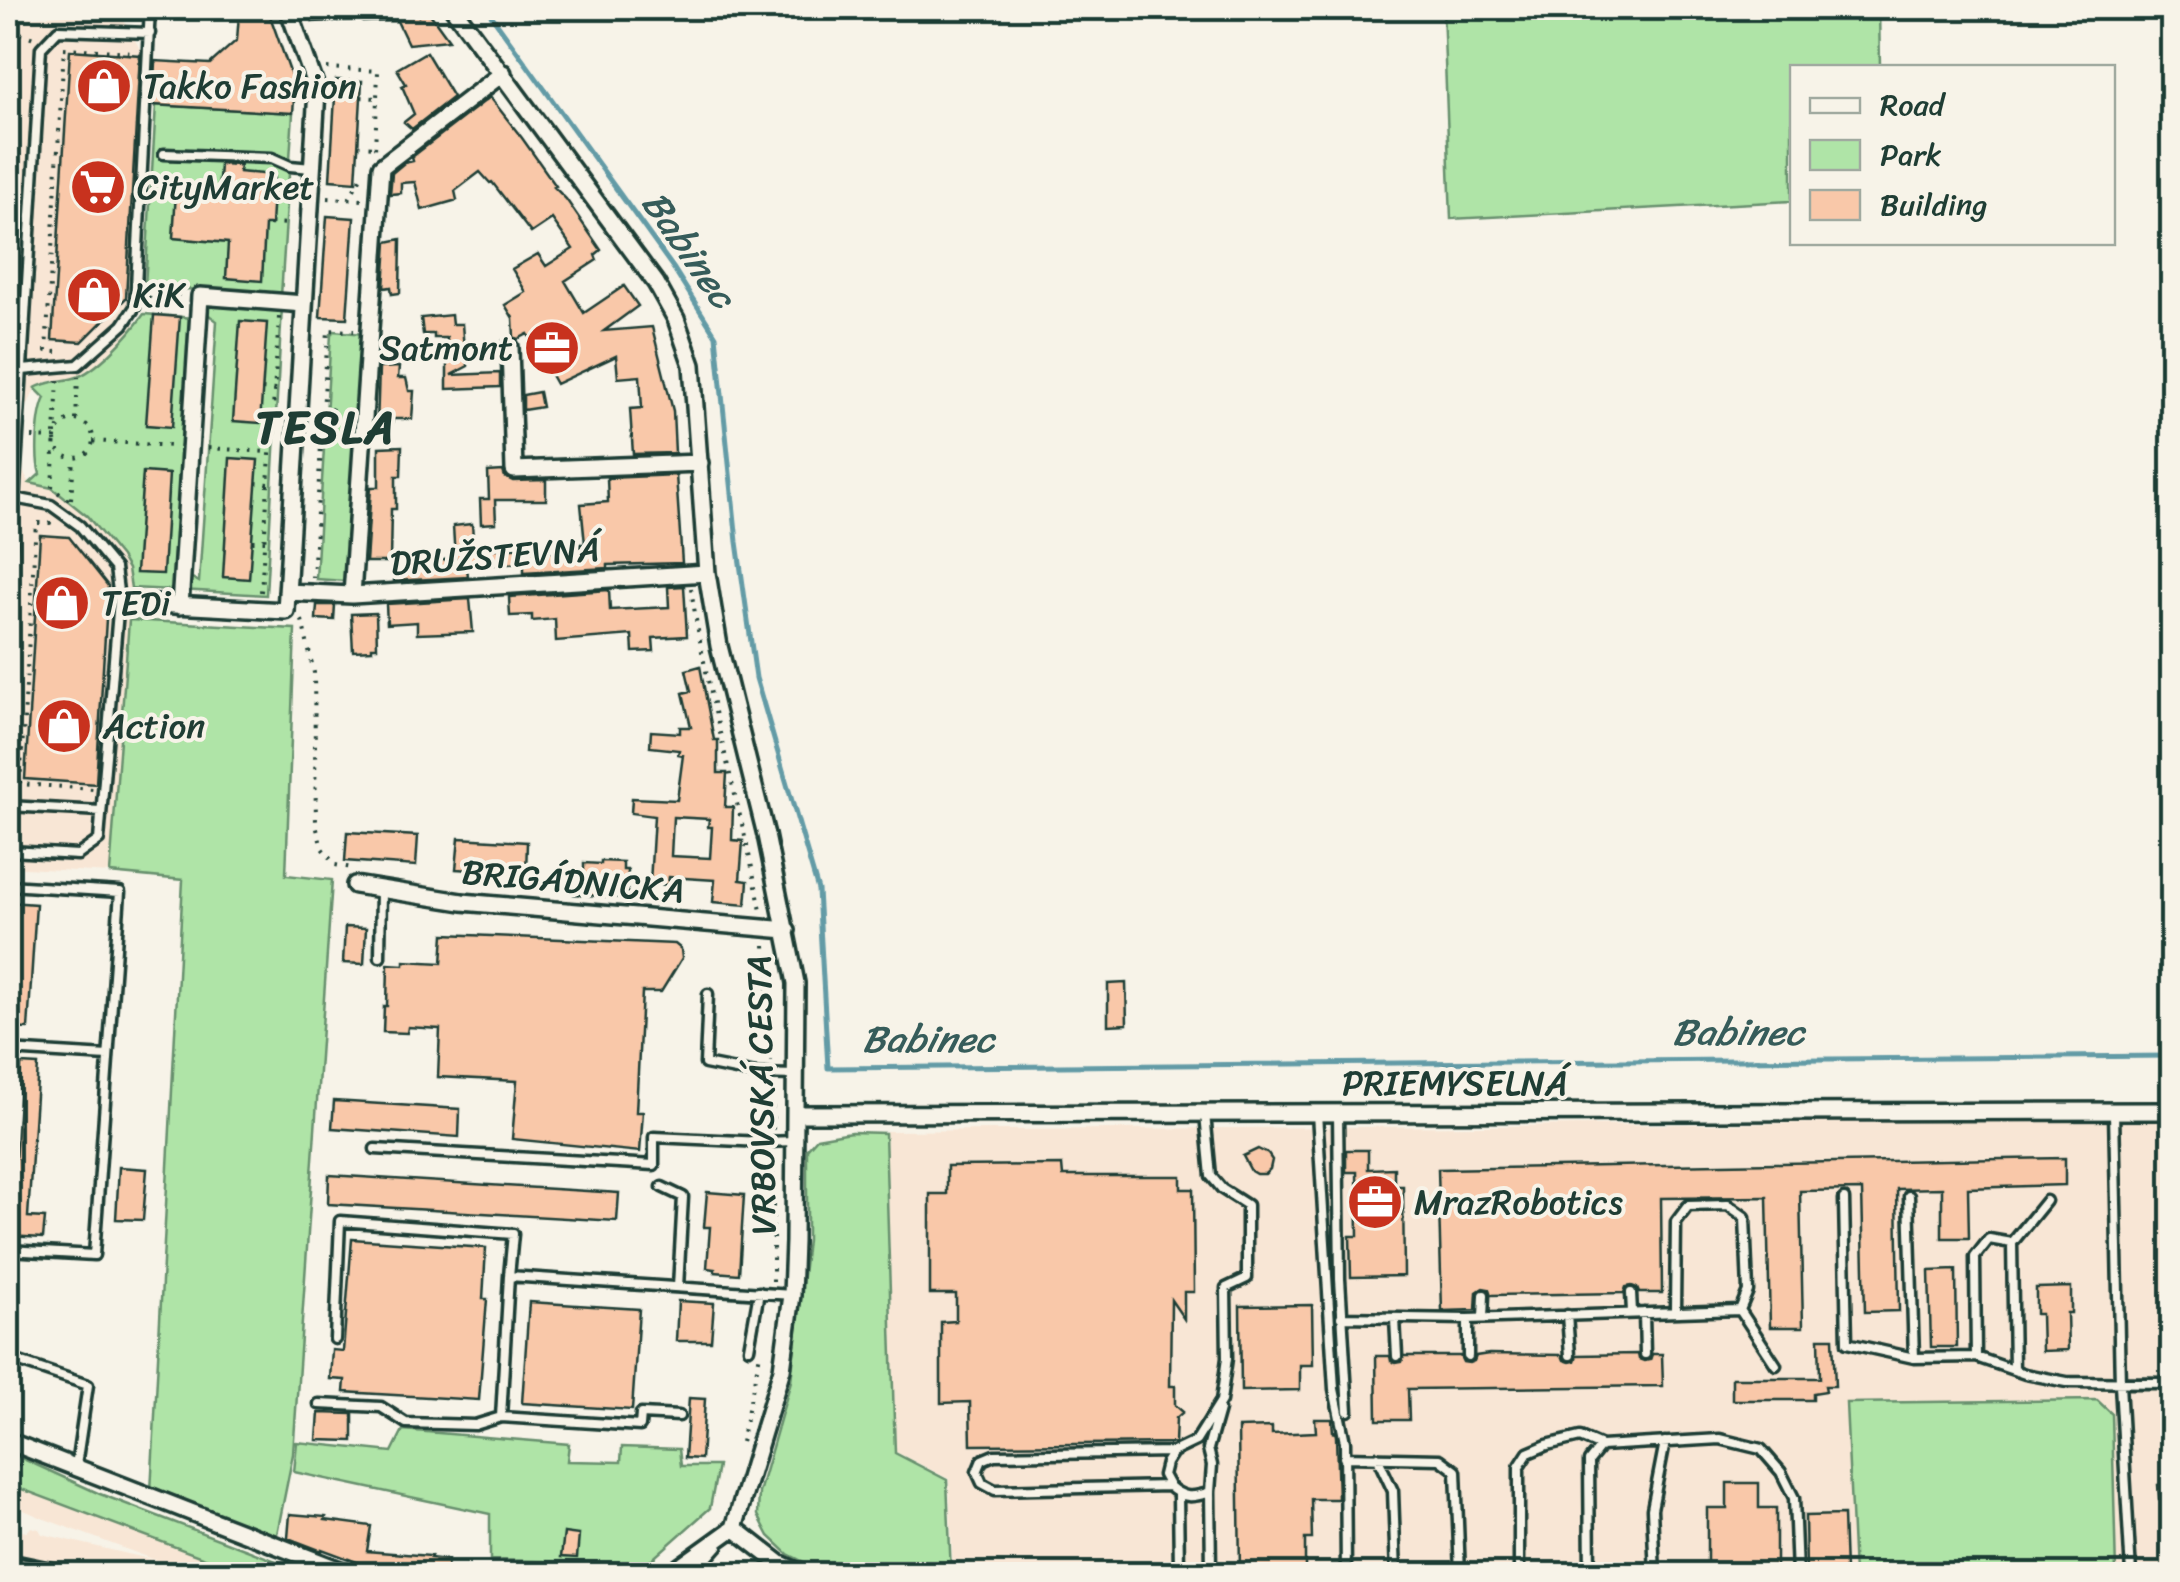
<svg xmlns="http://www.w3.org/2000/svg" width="2180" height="1582" viewBox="0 0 2180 1582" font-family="Sriracha,sans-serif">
  <rect width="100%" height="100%" fill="#f7f3e8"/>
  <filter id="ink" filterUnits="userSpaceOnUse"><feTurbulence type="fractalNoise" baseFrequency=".01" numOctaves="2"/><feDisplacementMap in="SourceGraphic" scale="20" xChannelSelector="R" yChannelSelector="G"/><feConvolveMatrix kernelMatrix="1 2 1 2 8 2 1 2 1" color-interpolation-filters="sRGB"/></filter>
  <g filter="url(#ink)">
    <path fill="#f8e6d5" d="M119 11 152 71 134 328 96 365 78 377 46 382 35 389 27 407 23 460 24 473 30 483 52 488 71 501 87 516 121 557 128 569 131 588 110 873 8 867V19Z
      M2172 1120V1574H953L949 1479 896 1452 886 1131Z
      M8 1484 247 1574H8V1529L27 1532 31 1527 39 1529 42 1534 158 1561 42 1518 8 1503Z"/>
    <path fill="#afe4a7" stroke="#67906e" stroke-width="2.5" d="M1443 8H1879L1880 67 1792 68V201L1451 219Z
      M156 105 293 113 281 296 145 286Z
      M207 304 282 307 266 595 181 590 182 572 199 582 217 321 205 312Z
      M144 314 193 318 173 590 131 588 128 569 121 557 87 516 52 488 30 483 40 474C35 458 37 414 45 398L35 388C48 381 60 382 74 378 97 372 130 334 144 314Z
      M334 331 364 334 345 581 316 579 331 334Z
      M129 620 295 629 286 875 332 880 293 1454 276 1539 151 1492 183 880 110 873Z
      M851 1132 885 1133 895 1453 947 1480 951 1574H828L788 1554 769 1536 758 1515 759 1493 791 1381 807 1240V1149L817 1138Z
      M2097 1400 2112 1414 2116 1574H1854L1846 1403Z
      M403 1430 569 1444 567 1461 621 1462 622 1447 679 1449 681 1466H718L710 1508 648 1563 490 1560V1514L294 1472 297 1442 392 1452Z
      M8 1452 100 1494 310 1574H247L8 1484Z"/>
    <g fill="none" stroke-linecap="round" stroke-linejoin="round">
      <path stroke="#639ba6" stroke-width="5" d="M486 8 674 269 716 336 737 542 756 678 818 890 828 1068 2172 1056"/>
    </g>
    <path fill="#f9c8a9" stroke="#1f3d34" stroke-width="2.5" fill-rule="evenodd" d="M312 8H359V20L313 22Z
      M361 8H419V16L428 11 449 40 408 44 397 21 363 22Z
      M239 14 270 16 295 86 293 113 153 105 155 61 210 64 237 40Z
      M70 50 140 55 126 298 82 342 52 340Z
      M426 52 453 97 412 129 404 122 414 114 402 86 406 84 397 69Z
      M336 80 362 81 356 182 330 180Z
      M490 97 522 138 556 186 554 187 566 199 601 250 595 255 597 260 565 281 584 313 624 286 638 306 604 331 652 327 673 411 675 453 633 454 630 409 642 408 640 376 618 378 616 356 556 384 528 334 518 339 514 337 513 318 505 305 526 292 512 269 538 254 546 266 573 249 552 219 531 233 492 182 490 183 480 172 455 191 457 200 422 210 415 182 401 183V193L390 194 392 173 404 163 413 161 412 157Z
      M220 164 240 165 239 172 274 175 271 225H265L262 281 226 278 228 243 173 238 176 193 218 195Z
      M327 216 354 218 347 318 320 317Z
      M401 239 400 293 392 294 391 287 384 288 387 242Z
      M154 315 180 317 172 427 146 425Z
      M451 315 452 324H462L464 350H468V366L451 375 500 373V387L447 389V338H434V334H423L421 318Z
      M240 321 267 323 260 423 233 421Z
      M399 367 398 378H406L409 391H414L412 419H393L392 424 377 427 379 368Z
      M539 392 542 407 523 410V395Z
      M402 446 401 476H396V509H391L390 562H366L371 487H379V447Z
      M230 458 258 460 249 579 223 577Z
      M503 471 505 477 513 481 546 480V500H495L496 523 481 524 480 499H489L488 472Z
      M143 472 169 474 163 574 136 573Z
      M676 475 682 563 608 565V568L524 573V563L467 566 468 577 394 581 393 564 455 559 453 526 472 524 474 550 551 546V552L581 550 580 544H585L581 504 608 502 607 478Z
      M40 535 69 537 108 586 96 784 25 779Z
      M684 586 687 636 653 638 654 651 633 652 632 635 556 641 555 619 532 621V615L510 616 509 597 609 590 610 610 669 607 668 587Z
      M470 599 473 632 417 634V622L387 624 386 604Z
      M317 605H335L334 620 316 619Z
      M376 613 377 647H372V650L353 651 351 614Z
      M700 666 714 740H718V773H727L725 807H733L732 840 743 841 740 880 748 881 746 905 713 902 715 880 669 877 668 885 650 883 654 816 631 813 632 798 677 800 683 755 678 754 679 750 650 747 651 731 680 733V727H691L683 693 691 691 686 670ZM673 817 709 819 708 827H712L710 858 671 856Z
      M347 832 418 836 416 866 345 861Z
      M459 838 527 842 526 873 456 869Z
      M601 861 623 862V870H628L627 898 574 894 576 874H584V863L601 864Z
      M8 902 36 904 28 1029 8 1028Z
      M345 927 366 928 364 964 343 963Z
      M444 934 675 944 681 949 682 958 661 992H642L636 1112H643L640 1152 512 1139 517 1081 438 1077 440 1029 408 1027 407 1033 383 1032 384 1006H387L388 964 404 965V961L442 963Z
      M1126 983 1127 1024 1108 1025V984Z
      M21 1064 38 1065 28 1217 45 1218 43 1238 8 1236V1196L13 1197Z
      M334 1101 460 1109 459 1137 332 1128Z
      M1258 1149 1268 1154 1272 1160 1270 1169 1265 1174H1256L1251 1171 1243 1156Z
      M1346 1150H1368V1169L1394 1168V1186H1403L1404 1276 1351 1277 1350 1236H1358L1357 1172H1346Z
      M2065 1158V1185L1968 1188 1969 1238H1942V1188L1897 1189 1899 1311 1865 1312 1862 1190 1800 1191 1803 1327H1770L1767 1197 1661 1198 1662 1293H1639L1637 1288 1632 1286 1626 1287 1624 1293 1491 1295 1489 1289 1483 1288 1477 1292 1476 1310 1442 1311 1438 1169Z
      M1062 1165 1063 1176H1181V1189H1193L1194 1292H1184V1319L1171 1300 1170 1386H1175V1405L1183 1412 1176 1418 1175 1443 971 1445 970 1402 941 1403V1322L956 1321V1294H930V1194H947V1166Z
      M119 1167 147 1169 143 1220 116 1219Z
      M329 1175 619 1193 617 1221 328 1204Z
      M707 1192 744 1195 739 1274 715 1272V1269L707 1268 710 1227H704Z
      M352 1239 486 1248 483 1299H487L479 1400 344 1392 345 1380 330 1379 332 1350 343 1351Z
      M1956 1270 1957 1347H1931L1929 1271Z
      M2071 1287V1313H2067L2068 1350 2042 1351 2041 1314H2036V1288Z
      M678 1301 714 1303 711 1341H676Z
      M529 1302 639 1309 632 1410 522 1403Z
      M1312 1305 1313 1365H1300V1390L1241 1391 1240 1306Z
      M1819 1338H1833L1835 1386H1825L1826 1391 1813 1393V1400H1732V1378H1820Z
      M1489 1354 1562 1355 1564 1360 1570 1362 1575 1361 1577 1355 1638 1354 1639 1359 1644 1361 1650 1360 1652 1354H1662L1663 1386 1408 1389 1409 1420H1377L1376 1356H1390L1391 1361 1396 1363 1402 1362 1404 1356H1460L1463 1362 1469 1363 1474 1361 1476 1356Z
      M689 1398 705 1399 701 1459 685 1458Z
      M319 1413 353 1414V1441L317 1440Z
      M1315 1419H1332L1333 1432 1335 1431 1336 1436 1338 1499H1311L1312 1539H1305V1574H1240L1238 1428 1272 1427V1434L1316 1432Z
      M1727 1483H1759V1508H1776V1574H1707V1508H1727Z
      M2172 1484V1498L2159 1499 2158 1485Z
      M290 1514 326 1517 325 1520 371 1526 367 1551 431 1556 430 1558 448 1560 446 1574H389L322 1549V1551L288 1538Z
      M1843 1515 1845 1571 1806 1572 1805 1516Z
      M564 1533 579 1535 577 1558 561 1557Z"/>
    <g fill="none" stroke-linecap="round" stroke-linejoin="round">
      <g stroke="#1f3d34" stroke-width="15">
        <path id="lane" d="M164 154 272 158 290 166 312 168
          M8 324H25
          M22 370 78 365 123 325 135 307 150 8
          M8 603 41 48 58 30 150 33
          M8 806 101 811
          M8 847 11 851 78 855 99 840 119 599 115 568 80 526 51 505 14 498
          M8 885 120 892 94 1255 8 1250
          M380 957 381 889
          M708 994 705 1064 756 1074 796 1075
          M8 1050 108 1056
          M2114 1112 2120 1384 2131 1574
          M1317 1113 1334 1389 1345 1442 1346 1574
          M1338 1113 1340 1279 1348 1411
          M1205 1114 1211 1176 1222 1189 1247 1205V1278L1226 1288 1227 1358 1221 1401 1196 1441 1173 1452 994 1455 982 1460 977 1472 982 1483 995 1490 1169 1486C1183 1499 1193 1498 1210 1492
          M375 1149 654 1165V1137L763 1142 795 1141
          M662 1187 683 1197 678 1287
          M1909 1196 1914 1358
          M1844 1199 1847 1343 1914 1358 1976 1357 2025 1374 2067 1382 2172 1383
          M2012 1243 2046 1201
          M509 1276 501 1417 640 1426 641 1414 679 1416
          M1631 1293 1632 1312
          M1740 1310 1776 1365
          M1644 1313 1645 1354
          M1567 1315 1570 1355
          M1341 1317 1468 1319 1740 1310 1748 1291 1745 1217 1728 1205 1688 1206 1676 1222 1675 1311
          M1483 1318 1484 1295
          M1395 1319 1397 1356
          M335 1339 340 1221 513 1234 509 1276 792 1295
          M749 1348 759 1292
          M1468 1356V1319
          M1976 1357 1975 1257 1989 1239 2012 1243 2014 1370
          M8 1358 88 1385 77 1459 74 1467
          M319 1404 381 1407 406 1423 475 1425 501 1417
          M1344 1457 1440 1459 1456 1471 1460 1574
          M1377 1457 1393 1491 1396 1574
          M1169 1486 1163 1475 1166 1463 1173 1452
          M1178 1495 1179 1569
          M2172 1529 2170 1541H2172
          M1211 1569 1210 1492 1212 1465 1208 1449 1219 1410
          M693 1574 718 1546
          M1519 1574V1467L1528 1453 1547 1445 1580 1437 1601 1446
          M1590 1574 1589 1461 1601 1446 1720 1439 1761 1449 1781 1472 1794 1498 1797 1574
          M1655 1574 1652 1509 1665 1442"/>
      </g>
      <g stroke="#1f3d34" stroke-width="22">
        <path id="street" d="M453 8 656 283 676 319 692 365 707 573 719 646 766 835 796 983 794 1242 792 1295 782 1369 734 1528 670 1574
          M510 347 514 470 700 463
          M287 592 352 595 707 573
          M352 595 381 167 503 73
          M137 603 286 611 317 90 288 8
          M180 606 200 296 304 304
          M355 885 462 902 787 930
          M796 1114 2172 1111
          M8 1441 350 1574
          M734 1528 779 1563 803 1574"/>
      </g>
      <path stroke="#1f3d34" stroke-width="4" stroke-dasharray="2.5 8" stroke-linecap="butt" d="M266 10V8
        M20 33 34 38
        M64 48 134 52
        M327 68 378 71 375 151
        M361 97 376 98
        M358 146 375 147
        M328 198 364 200
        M349 199 363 173
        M271 223 291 224
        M149 298 151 293 187 295
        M57 352 46 351 64 48
        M58 380 52 488 74 504
        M262 389 275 390
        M323 415 330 413 333 405
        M76 420 78 377
        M55 439a19 19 0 1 1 38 0a19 19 0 1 1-38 0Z
        M32 437 53 438
        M93 441 173 446
        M208 448 268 452
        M256 483 269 484
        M71 499 74 459
        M50 522V523H36L20 784 94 789
        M252 541H265
        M313 578 328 330 354 331
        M691 588C707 698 740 803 761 911
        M261 592 279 317
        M302 620 314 673 316 825 322 848 335 865 352 868
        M765 945 771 1061
        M772 1085 773 1131
        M773 1281V1155
        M741 1442 760 1354
        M8 1468 21 1465"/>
      <use href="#lane" stroke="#f7f3e8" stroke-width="8"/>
      <use href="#street" stroke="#f7f3e8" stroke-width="15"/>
      <path stroke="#1f3d34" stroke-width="5" d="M8 1554 104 1574"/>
    </g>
  </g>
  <defs>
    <g id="shop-disc" transform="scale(2.875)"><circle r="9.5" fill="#c8321e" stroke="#f7f3e8"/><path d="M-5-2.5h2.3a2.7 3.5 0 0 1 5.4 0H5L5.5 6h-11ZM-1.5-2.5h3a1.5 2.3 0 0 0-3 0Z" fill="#fff"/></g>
    <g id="supermarket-disc" transform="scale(2.875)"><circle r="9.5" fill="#c8321e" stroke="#f7f3e8"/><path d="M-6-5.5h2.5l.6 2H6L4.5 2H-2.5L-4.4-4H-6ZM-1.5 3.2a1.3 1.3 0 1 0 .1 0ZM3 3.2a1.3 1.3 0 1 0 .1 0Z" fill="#fff"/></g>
    <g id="office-disc" transform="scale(2.875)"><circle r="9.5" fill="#c8321e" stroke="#f7f3e8"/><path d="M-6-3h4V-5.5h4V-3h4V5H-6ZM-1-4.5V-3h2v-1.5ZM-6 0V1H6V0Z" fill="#fff"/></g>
  </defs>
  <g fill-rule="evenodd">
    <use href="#shop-disc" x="104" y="86"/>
    <use href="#supermarket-disc" x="98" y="187"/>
    <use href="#shop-disc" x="94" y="295"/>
    <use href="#office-disc" x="552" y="348"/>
    <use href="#shop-disc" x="62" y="603"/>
    <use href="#shop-disc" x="64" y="726"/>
    <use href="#office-disc" x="1375" y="1202"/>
  </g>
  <g text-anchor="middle" stroke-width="8" stroke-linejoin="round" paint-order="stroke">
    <g font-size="35" fill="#1f3d34" stroke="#f7f3e8" text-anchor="start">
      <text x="143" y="98">Takko Fashion</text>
      <text x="137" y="199">CityMarket</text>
      <text x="133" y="307">KiK</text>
      <text x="513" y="360" text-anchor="end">Satmont</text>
      <text x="101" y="615">TEDi</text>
      <text x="103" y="738">Action</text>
      <text x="1414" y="1214">MrazRobotics</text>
    </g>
    <g font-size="35" fill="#1f3d34" stroke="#f7f3e8">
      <text transform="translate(495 556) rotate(-4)" y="12">DRUŽSTEVNÁ</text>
      <text transform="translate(573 881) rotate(5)" y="12">BRIGÁDNICKA</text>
      <text x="1455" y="1095">PRIEMYSELNÁ</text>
      <text transform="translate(761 1095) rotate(-91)" y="12">VRBOVSKÁ CESTA</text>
    </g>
    <g font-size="38" font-style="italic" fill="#365c5a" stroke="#f7f3e8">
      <text transform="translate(689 249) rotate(55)" y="13">Babinec</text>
      <text x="1738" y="1045">Babinec</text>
      <text x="928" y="1052">Babinec</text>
    </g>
    <g font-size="45" font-weight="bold" letter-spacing="2.5" fill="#1f3d34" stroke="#f7f3e8">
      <text x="326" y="443">TESLA</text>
    </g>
  </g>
  <rect width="2180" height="1582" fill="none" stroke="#f7f3e8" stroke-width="40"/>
  <rect x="20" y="20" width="2140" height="1542" fill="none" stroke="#1f3d34" stroke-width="4" filter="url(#ink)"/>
  <rect x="1790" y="65" width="325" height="180" fill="#f7f3e8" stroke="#a1aaa0" stroke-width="2.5"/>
  <rect x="1810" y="98" width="50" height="15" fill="#f7f3e8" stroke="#a1aaa0" stroke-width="2.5"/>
  <text x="1880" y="115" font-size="30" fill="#1f3d34">Road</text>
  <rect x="1810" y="140" width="50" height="30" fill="#afe4a7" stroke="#a1aaa0" stroke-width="2.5"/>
  <text x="1880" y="165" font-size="30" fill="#1f3d34">Park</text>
  <rect x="1810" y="190" width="50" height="30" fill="#f9c8a9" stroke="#a1aaa0" stroke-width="2.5"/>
  <text x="1880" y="215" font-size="30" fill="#1f3d34">Building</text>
</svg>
